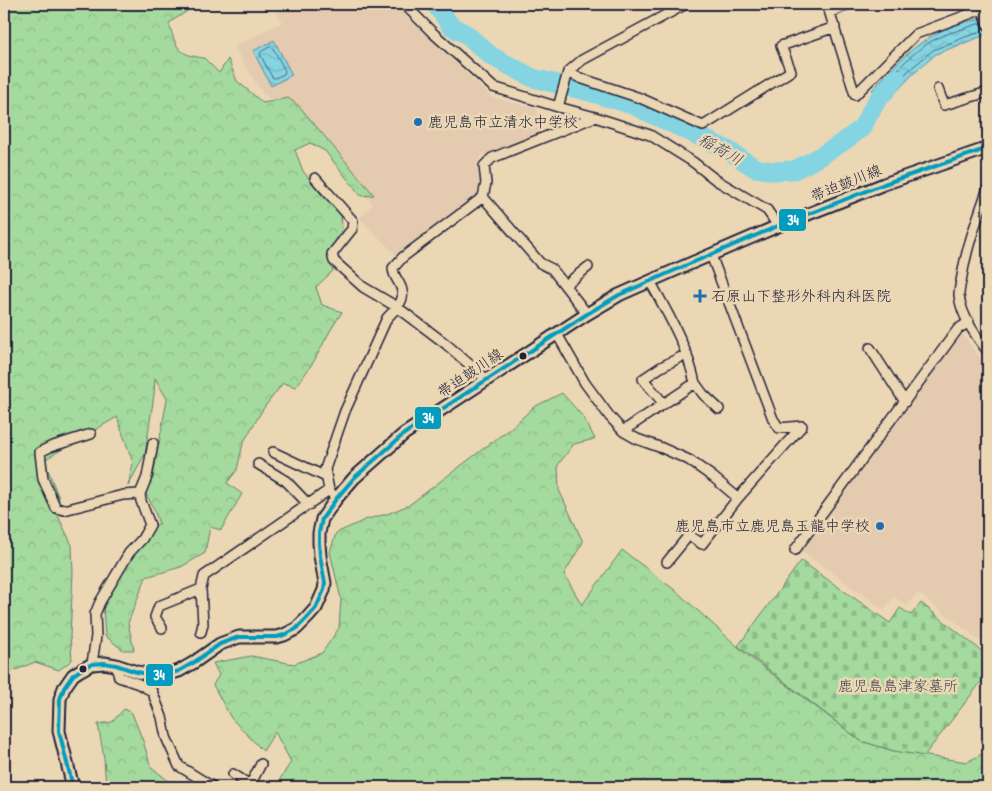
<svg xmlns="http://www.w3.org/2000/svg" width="992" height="791" viewBox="0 0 992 791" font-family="'Patrick Hand','Klee One',sans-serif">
  <defs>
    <pattern id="forest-crowns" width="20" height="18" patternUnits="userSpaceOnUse" patternTransform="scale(1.25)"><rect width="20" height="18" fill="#a4da9d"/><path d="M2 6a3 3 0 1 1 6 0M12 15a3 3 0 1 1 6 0" fill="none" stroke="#8dbb88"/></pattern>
    <pattern id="cemetery-stones" width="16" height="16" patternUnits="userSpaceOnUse" patternTransform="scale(1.25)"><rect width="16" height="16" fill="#a4da9d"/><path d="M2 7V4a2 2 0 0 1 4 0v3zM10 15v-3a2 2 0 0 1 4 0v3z" fill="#8dbb88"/></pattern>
    <pattern id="water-waves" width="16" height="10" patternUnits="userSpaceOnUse" patternTransform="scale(1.25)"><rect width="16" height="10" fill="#85d4e1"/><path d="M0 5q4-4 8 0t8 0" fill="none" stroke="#73b6c2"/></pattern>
  </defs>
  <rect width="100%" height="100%" fill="#ecd7b5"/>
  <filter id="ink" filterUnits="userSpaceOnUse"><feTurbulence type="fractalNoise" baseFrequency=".02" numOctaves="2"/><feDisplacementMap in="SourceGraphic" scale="10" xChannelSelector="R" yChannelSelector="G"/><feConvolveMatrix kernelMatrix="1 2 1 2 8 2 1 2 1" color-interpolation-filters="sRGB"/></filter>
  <g filter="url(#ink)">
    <path fill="#e4cbaf" d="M272 4H395L419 28 491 97 537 109 540 133 483 155 479 159 477 164 481 186 478 194 396 255 359 218 373 204 288 111 262 93 234 47 282 22Z
      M959 334 964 336 988 370V647L918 593 907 606 894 597 884 610 800 550Z"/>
    <path fill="url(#forest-crowns)" stroke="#637e6c" d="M4 4H198L169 23C176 47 177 55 204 58L219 73 228 59 237 81 263 103 288 98 299 106 374 195 361 196 325 151 310 143 295 150 303 171 321 194 341 211 342 229 328 255 333 271 316 287 322 305 342 312 330 331 314 361 296 387 283 383 263 409 243 443 237 470 227 483 242 494 221 530 210 527 205 553 181 567 146 577 128 623 134 650H123L105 636 103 607 116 578 140 531 159 524 154 509 145 492 153 477 167 399 155 378 154 395 145 454 128 486 133 463 117 417 44 460 59 498 57 514 72 545 73 573 70 636 72 660 59 670 35 662 11 672 4 677Z
      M562 393 584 418 595 439 574 444 558 465 559 490 583 542 564 574 582 605 622 550 676 591 746 654 861 741 894 751 967 762 988 751V787H275L291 762 275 732 263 751 231 718 213 685 219 675 213 663 251 656 294 664 322 653 339 628 341 599 330 552 336 533 367 519 387 514 409 505 512 427 534 407Z
      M124 709 132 713 143 741 151 767 170 782 173 787H106L104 758 98 724 112 722Z"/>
    <path fill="url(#cemetery-stones)" stroke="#637e6c" d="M801 561 890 623 900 608 911 615 921 603 988 656V673L924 756 894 751 861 741 738 646Z"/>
    <path fill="url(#water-waves)" stroke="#5d8d9f" d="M988 16V34L936 54 912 75 885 104 872 90C893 67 914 43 943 30 957 24 974 20 988 16Z
      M274 40 292 75 271 86 253 51Z"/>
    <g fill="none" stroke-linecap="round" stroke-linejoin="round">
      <path stroke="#4a697d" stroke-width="1" d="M981 23C970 27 958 30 947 34 919 44 900 67 880 88V91L884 95H887L908 71 933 50 965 37 988 30
        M270 47 273 48 285 71 284 74 275 78 272 77 260 54 261 52Z"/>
      <path stroke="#85d4e1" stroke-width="19" d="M435 4 451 26 466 34 491 56 533 78 586 91 632 105 726 149 755 168 773 171 794 170 812 161 840 144 861 129 876 102 896 78"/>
      <g stroke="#22223b" stroke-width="12">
        <path id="minor" d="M404 4 433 33 493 87 558 107 595 117 650 135 693 162 716 180 767 210 778 226
          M827 4 855 95 916 34 988 7
          M830 13 848 4
          M568 72 580 78 640 98 703 126 791 71 781 46 835 27
          M938 89 944 105 988 92
          M558 107 568 72 582 60 686 4
          M315 178 353 221 352 229 332 254 334 261 363 287 397 307 446 344 486 379
          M988 188C978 217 967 245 962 276 961 282 959 289 959 295 961 316 976 336 988 352
          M483 197 540 263 552 269 587 314
          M711 255 773 419 779 428 802 426
          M565 285 588 267
          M557 334 585 383 610 417 623 431 637 439 662 448 689 460 713 477 738 498 802 426
          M870 348 905 402
          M695 383 703 394 719 409
          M664 404 643 379 661 367 687 354
          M623 431 695 383C687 346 668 314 650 281
          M91 434 50 447 40 452 43 479 56 508 64 510 123 495 140 494
          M273 452 326 477
          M258 464 286 481 309 505
          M336 499 329 490 325 469 345 411 387 318C398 306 408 299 399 283 396 278 393 274 393 268L403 257 483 197 486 183 484 166 492 158 595 117
          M795 550 958 329 969 322
          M667 562 689 535 702 544 738 498
          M162 628 155 617 159 606 201 589
          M201 632 203 624 201 589 204 576 329 490
          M92 664 96 636 95 614 100 602 129 553 142 539 150 525 141 501 140 494 147 477 153 443
          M116 665 119 677 139 684 152 691 162 717 166 737 179 766 213 787
          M233 774 250 785
          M249 787 261 764"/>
      </g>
      <g stroke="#22223b" stroke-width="15">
        <path id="tertiary" d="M983 4 988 23
          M73 787 59 731 60 699 64 688 73 675 79 671 92 664 104 663 116 665 137 672 152 675H165L179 671 193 663 220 644 239 637H277L284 635 296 629 308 617 316 608 324 590 325 583 320 556 319 543V533L322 519 336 499 354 478 404 434 587 314 619 295 680 268 778 226 884 184 988 148"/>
      </g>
      <use href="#minor" stroke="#ecd7b5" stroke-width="9"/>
      <use href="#tertiary" stroke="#ecd7b5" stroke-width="11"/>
      <g stroke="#ecd7b5" stroke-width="8">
        <path id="bus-1" d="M73 787 59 731 60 699 64 688 73 675 79 671 92 664 104 663 116 665 137 672 152 675H165L179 671 193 663 220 644 239 637H277L284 635 296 629 308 617 316 608 324 590 325 583 320 556 319 543V533L322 519 336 499 354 478 404 434 587 314 619 295 680 268 778 226 884 184 988 148"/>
      </g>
      <use href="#bus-1" stroke="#039cbf" stroke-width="4"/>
    </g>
  </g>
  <g fill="#1f6fb2" stroke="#ecd7b5" stroke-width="2">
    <circle cx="418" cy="122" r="5"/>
    <path d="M697.5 288.5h5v5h5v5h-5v5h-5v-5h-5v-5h5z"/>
    <circle cx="880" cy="526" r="5"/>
  </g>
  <g fill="#22223b" stroke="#ecd7b5" stroke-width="2">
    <circle cx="523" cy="356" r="4.5"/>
    <circle cx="83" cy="669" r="4.5"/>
  </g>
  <g text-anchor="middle" stroke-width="5" stroke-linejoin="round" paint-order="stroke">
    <g font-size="15" fill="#22223b" stroke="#ecd7b5" text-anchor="start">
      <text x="428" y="127">鹿児島市立清水中学校</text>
      <text x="711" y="301">石原山下整形外科内科医院</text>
      <text x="870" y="531" text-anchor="end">鹿児島市立鹿児島玉龍中学校</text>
    </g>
    <g font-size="15" fill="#22223b" stroke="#ecd7b5">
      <text transform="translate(846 183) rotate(-22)" y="5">帯迫皷川線</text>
      <text transform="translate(470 373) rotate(-34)" y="5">帯迫皷川線</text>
    </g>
    <g font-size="15" fill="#3c474f" stroke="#ecd7b5">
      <text x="898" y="691">鹿児島島津家墓所</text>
    </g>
    <g font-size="16" font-style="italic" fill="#36465c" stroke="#ecd7b5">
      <text transform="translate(721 149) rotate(29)" y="6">稲荷川</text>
    </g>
  </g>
  <g stroke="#ecd7b5" stroke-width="2">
    <rect x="778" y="208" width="29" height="24" rx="5" fill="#039cbf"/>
    <rect x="414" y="406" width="28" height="24" rx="5" fill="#039cbf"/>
    <rect x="145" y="663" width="29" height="24" rx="5" fill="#039cbf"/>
  </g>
  <g font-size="14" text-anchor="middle" font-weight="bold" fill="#fff">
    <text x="793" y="225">34</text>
    <text x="428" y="423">34</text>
    <text x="159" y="680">34</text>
  </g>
  <rect width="992" height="791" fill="none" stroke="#ecd7b5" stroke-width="20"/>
  <rect x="10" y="10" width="972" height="771" fill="none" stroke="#22223b" stroke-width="2" filter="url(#ink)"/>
</svg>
